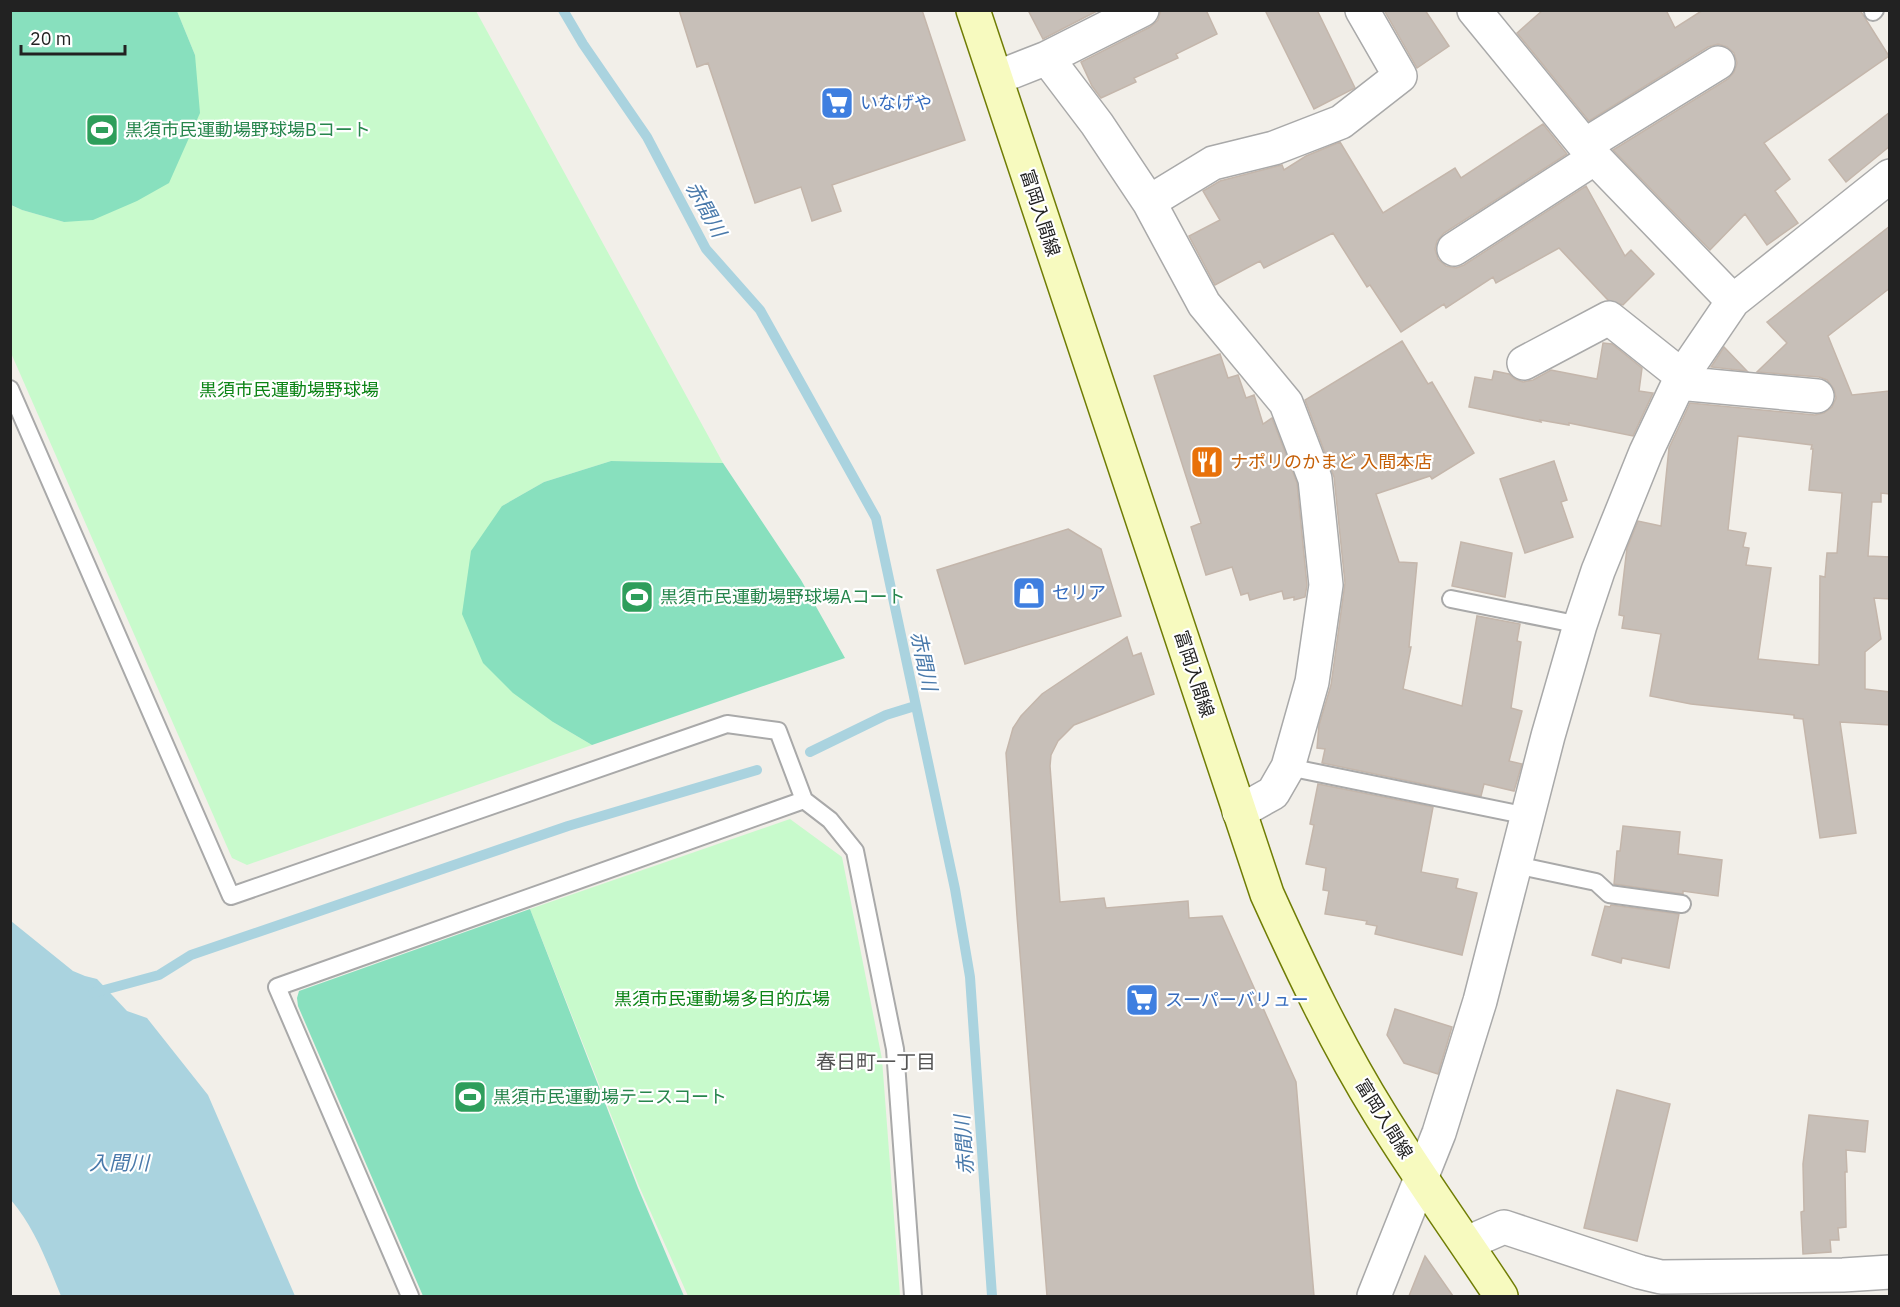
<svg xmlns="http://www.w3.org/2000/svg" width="1900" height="1307" viewBox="0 0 1900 1307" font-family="'IBM Plex Sans','Noto Sans JP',sans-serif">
  <rect width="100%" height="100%" fill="#f2efe9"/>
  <path fill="#c8facc" d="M177 11H476L723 463 611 461 544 482 502 506 553 722 592 745 247 865 232 858 11 353 10 205 22 210 64 222 195 55Z
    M790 819 842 857 882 1059 900 1296H688L639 1186 530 909Z"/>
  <path fill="#88e0be" d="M11 10 177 11 195 55 200 113 169 183 137 201 93 220 64 222 22 210 11 205Z
    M611 461 723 463 801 580 845 658 592 745 553 722 513 693 483 663 462 614 471 551 502 506 544 482Z
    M530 909 638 1188 684 1296H423L298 1006 297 998 299 991Z"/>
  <path fill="#aad3df" d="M11 921 73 971 85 976 97 979 127 1011 147 1018 208 1095 295 1296H61C47 1262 35 1228 11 1200Z"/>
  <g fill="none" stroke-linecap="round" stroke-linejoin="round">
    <path stroke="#aad3df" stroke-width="10" d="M563 10 583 44 647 137 706 249 760 310 876 518 955 889 970 977 992 1296
      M810 752 886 715 915 706
      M93 993 159 975 191 955 568 826 757 770"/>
  </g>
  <path fill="#c7bfb8" stroke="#c4b6ab" stroke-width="1.5" fill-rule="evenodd" d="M679 10H922L965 140 832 185 841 211 812 221 801 187 755 203 708 63 697 67Z
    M1028 10H1099L1043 39Z
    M1161 10H1206L1217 34 1176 54 1178 58 1134 78 1136 82 1101 98 1092 86 1081 62 1150 27 1158 20Z
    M1265 10H1317L1355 88 1314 109Z
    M1384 10H1425L1449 46 1417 68Z
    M1543 10H1666L1675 28 1703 10H1860L1889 56 1764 143 1790 179 1775 191 1798 223 1767 245 1745 214 1710 250 1613 150 1728 79 1734 72 1737 63 1734 53 1727 47 1718 44 1708 47 1589 121 1517 33Z
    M1890 112V146L1846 182 1829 160Z
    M1543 124 1567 154 1444 233 1437 241 1435 249 1438 259 1446 266 1456 268 1464 265 1586 186 1625 256 1631 250 1654 274 1623 305 1608 300 1559 248 1496 283 1493 277 1446 308 1444 304 1401 332 1370 285 1367 287 1333 233 1264 268 1260 261 1215 285 1189 236 1220 220 1203 191 1220 181 1282 165 1284 170 1306 156 1340 142 1383 213 1455 168 1461 178Z
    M1890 226V288L1828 336 1852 395 1889 391V494L1881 493V502H1872L1868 556 1890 557V599L1874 598 1881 639 1865 652V689L1890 692V725L1840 722 1856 833 1820 838 1803 719 1794 718V715L1691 704 1650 696 1661 634 1622 628 1624 616 1619 615 1627 548 1638 521 1661 526 1669 448 1690 403 1815 415 1824 413 1832 407 1836 398 1834 389 1827 380 1819 377 1757 372 1787 343 1767 322ZM1738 436 1812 445 1811 449H1813L1809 490 1842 493 1837 553H1827L1825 577 1820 576 1819 665 1758 659 1771 568 1746 565 1749 548 1743 547 1746 533 1728 530Z
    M1402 341 1428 384 1432 382 1474 453 1432 479 1430 476 1376 494 1399 562 1417 563 1409 647H1411L1403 689 1462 706 1477 616 1520 624 1517 641 1521 642 1511 708 1522 711 1509 761 1522 764 1514 791 1484 784 1481 796 1322 763 1325 749 1317 748 1319 725 1331 685 1345 583 1334 477 1305 400Z
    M1603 343 1612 344 1642 368 1639 391 1653 393 1633 436 1569 423V425L1540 420 1541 422 1469 407 1475 377 1492 380 1494 371 1509 374 1515 379 1523 382 1533 380 1551 370 1597 379Z
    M1724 347 1747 371 1711 367Z
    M1220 354 1228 378 1238 375 1246 398 1254 395 1263 424 1272 418 1297 483 1307 585 1305 597 1294 600V597L1284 599 1282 591 1250 600 1248 593 1241 595 1232 567 1206 575 1191 527 1201 523 1154 376Z
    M1554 461 1567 500 1561 502 1573 537 1525 553 1500 479Z
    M1068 529 1101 549 1121 616 965 664 937 570Z
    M1461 542 1512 553 1505 597 1452 586Z
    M1127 637 1133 656 1141 653 1154 694 1074 725 1058 741 1051 755 1050 766 1060 902 1104 898 1106 908 1188 901 1189 918 1222 916 1296 1082 1314 1296H1047L1017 916 1006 753 1013 728 1021 716 1042 694Z
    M1318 784 1433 807 1421 872 1458 879 1456 888 1477 893 1462 955 1375 934 1377 926 1366 924 1367 921 1325 914 1329 891 1323 890 1326 868 1306 864 1314 825 1310 824Z
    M1623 826 1680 832 1678 854 1722 860 1718 896 1683 891V894L1614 884 1617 851H1620Z
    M1611 905 1679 914 1669 968 1622 958 1621 963 1592 955 1605 906 1610 907Z
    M1395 1009 1452 1027 1438 1074 1404 1063 1387 1035Z
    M1617 1090 1670 1104 1637 1241 1584 1228Z
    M1809 1115 1868 1121 1865 1152 1846 1150 1847 1172H1845L1846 1227 1838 1228 1839 1240H1830L1831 1252 1803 1254 1801 1212 1804 1211 1803 1164Z
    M1425 1256 1453 1296H1409Z"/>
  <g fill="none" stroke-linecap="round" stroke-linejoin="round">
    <g stroke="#a9a9a9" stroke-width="20">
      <path id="service" d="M1873 12 1875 10
        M10 389 231 896 727 724 778 731 804 800
        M1451 599 1580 625
        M1288 767 1528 816
        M1516 865 1596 882 1609 894 1682 904
        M410 1296 277 987 804 800 830 820 855 851 895 1049 913 1296"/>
    </g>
    <g stroke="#a9a9a9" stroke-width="36">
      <path id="minor" d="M1474 10 1595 158 1733 301
        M1047 58 1142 10
        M996 78 1047 58 1097 124 1149 202 1204 304 1286 403 1315 479 1326 585 1312 682 1288 767 1273 793 1239 812
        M1585 145 1718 63
        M1149 202 1213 163 1274 148 1341 122 1400 76 1362 10
        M1454 249 1595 158
        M1524 363 1609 318 1682 376
        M1678 383 1817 396
        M1467 1243 1504 1227 1640 1272 1661 1277 1843 1275 1890 1272
        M1374 1296 1439 1133 1480 1001 1548 736 1580 625 1598 571 1646 452 1682 376 1733 301 1890 176"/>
    </g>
    <g stroke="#707d05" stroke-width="36">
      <path id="secondary" d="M973 10 1267 894C1301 969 1336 1043 1380 1114 1418 1176 1461 1235 1501 1296"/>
    </g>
    <use href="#service" stroke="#fff" stroke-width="16"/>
    <use href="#minor" stroke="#fff" stroke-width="33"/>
    <use href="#secondary" stroke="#f7fabf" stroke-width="33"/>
  </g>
  <defs>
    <g id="supermarket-square" transform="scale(1.725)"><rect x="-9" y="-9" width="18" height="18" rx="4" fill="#3f7fe0" stroke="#fff"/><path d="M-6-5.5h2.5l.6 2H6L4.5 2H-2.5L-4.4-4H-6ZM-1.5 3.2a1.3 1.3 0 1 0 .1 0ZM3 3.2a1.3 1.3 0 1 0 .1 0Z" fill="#fff"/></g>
    <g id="stadium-square" transform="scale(1.725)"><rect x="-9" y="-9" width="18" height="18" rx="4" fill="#2e9e5b" stroke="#fff"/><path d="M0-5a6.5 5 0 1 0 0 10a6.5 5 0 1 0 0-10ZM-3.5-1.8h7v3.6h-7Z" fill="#fff"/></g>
    <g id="restaurant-square" transform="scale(1.725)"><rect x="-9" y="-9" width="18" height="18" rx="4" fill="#e8710a" stroke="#fff"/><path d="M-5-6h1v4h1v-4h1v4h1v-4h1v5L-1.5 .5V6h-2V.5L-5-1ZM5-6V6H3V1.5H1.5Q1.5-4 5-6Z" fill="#fff"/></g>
    <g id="shop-square" transform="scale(1.725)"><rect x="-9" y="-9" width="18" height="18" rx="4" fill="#3f7fe0" stroke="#fff"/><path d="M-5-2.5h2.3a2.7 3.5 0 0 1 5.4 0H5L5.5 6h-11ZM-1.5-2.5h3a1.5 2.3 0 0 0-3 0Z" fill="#fff"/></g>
  </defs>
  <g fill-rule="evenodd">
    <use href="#supermarket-square" x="837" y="103"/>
    <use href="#stadium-square" x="102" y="130"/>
    <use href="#restaurant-square" x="1207" y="462"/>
    <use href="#shop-square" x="1029" y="593"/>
    <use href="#stadium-square" x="637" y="597"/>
    <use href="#supermarket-square" x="1142" y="1000"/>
    <use href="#stadium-square" x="470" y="1097"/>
  </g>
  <g text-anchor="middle" stroke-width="4.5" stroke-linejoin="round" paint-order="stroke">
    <g font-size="18" fill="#366cbe" stroke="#fff" text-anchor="start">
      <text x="860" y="109">いなげや</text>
      <text x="1052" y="599">セリア</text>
      <text x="1165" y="1006">スーパーバリュー</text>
    </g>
    <g font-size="18" fill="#27864d" stroke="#fff" text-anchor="start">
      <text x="125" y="136">黒須市民運動場野球場Bコート</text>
      <text x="660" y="603">黒須市民運動場野球場Aコート</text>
      <text x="493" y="1103">黒須市民運動場テニスコート</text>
    </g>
    <g font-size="18" fill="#222" stroke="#fff">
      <text transform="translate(1040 213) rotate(72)" y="6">富岡入間線</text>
      <text transform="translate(1194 674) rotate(72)" y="6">富岡入間線</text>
      <text transform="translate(1384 1119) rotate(58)" y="6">富岡入間線</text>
    </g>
    <g font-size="18" fill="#0c8416" stroke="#fff">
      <text x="289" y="396">黒須市民運動場野球場</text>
      <text x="722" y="1005">黒須市民運動場多目的広場</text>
    </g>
    <g font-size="18" fill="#c56008" stroke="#fff" text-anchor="start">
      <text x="1230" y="468">ナポリのかまど 入間本店</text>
    </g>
    <g font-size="20" font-style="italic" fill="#4a7aab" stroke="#fff">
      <text transform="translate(706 209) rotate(61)" y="7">赤間川</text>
      <text transform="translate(924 661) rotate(78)" y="7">赤間川</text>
      <text transform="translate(964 1145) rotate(-94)" y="7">赤間川</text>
      <text x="119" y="1170">入間川</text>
    </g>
    <g font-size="20" fill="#555" stroke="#fff">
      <text x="876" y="1069">春日町一丁目</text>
    </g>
  </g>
  <rect width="1900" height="1307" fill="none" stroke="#222222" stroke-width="24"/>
  <path d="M21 45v9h104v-9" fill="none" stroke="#222222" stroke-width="3"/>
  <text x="30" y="45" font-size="18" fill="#222222" stroke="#ffffff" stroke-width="4.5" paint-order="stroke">20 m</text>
</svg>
